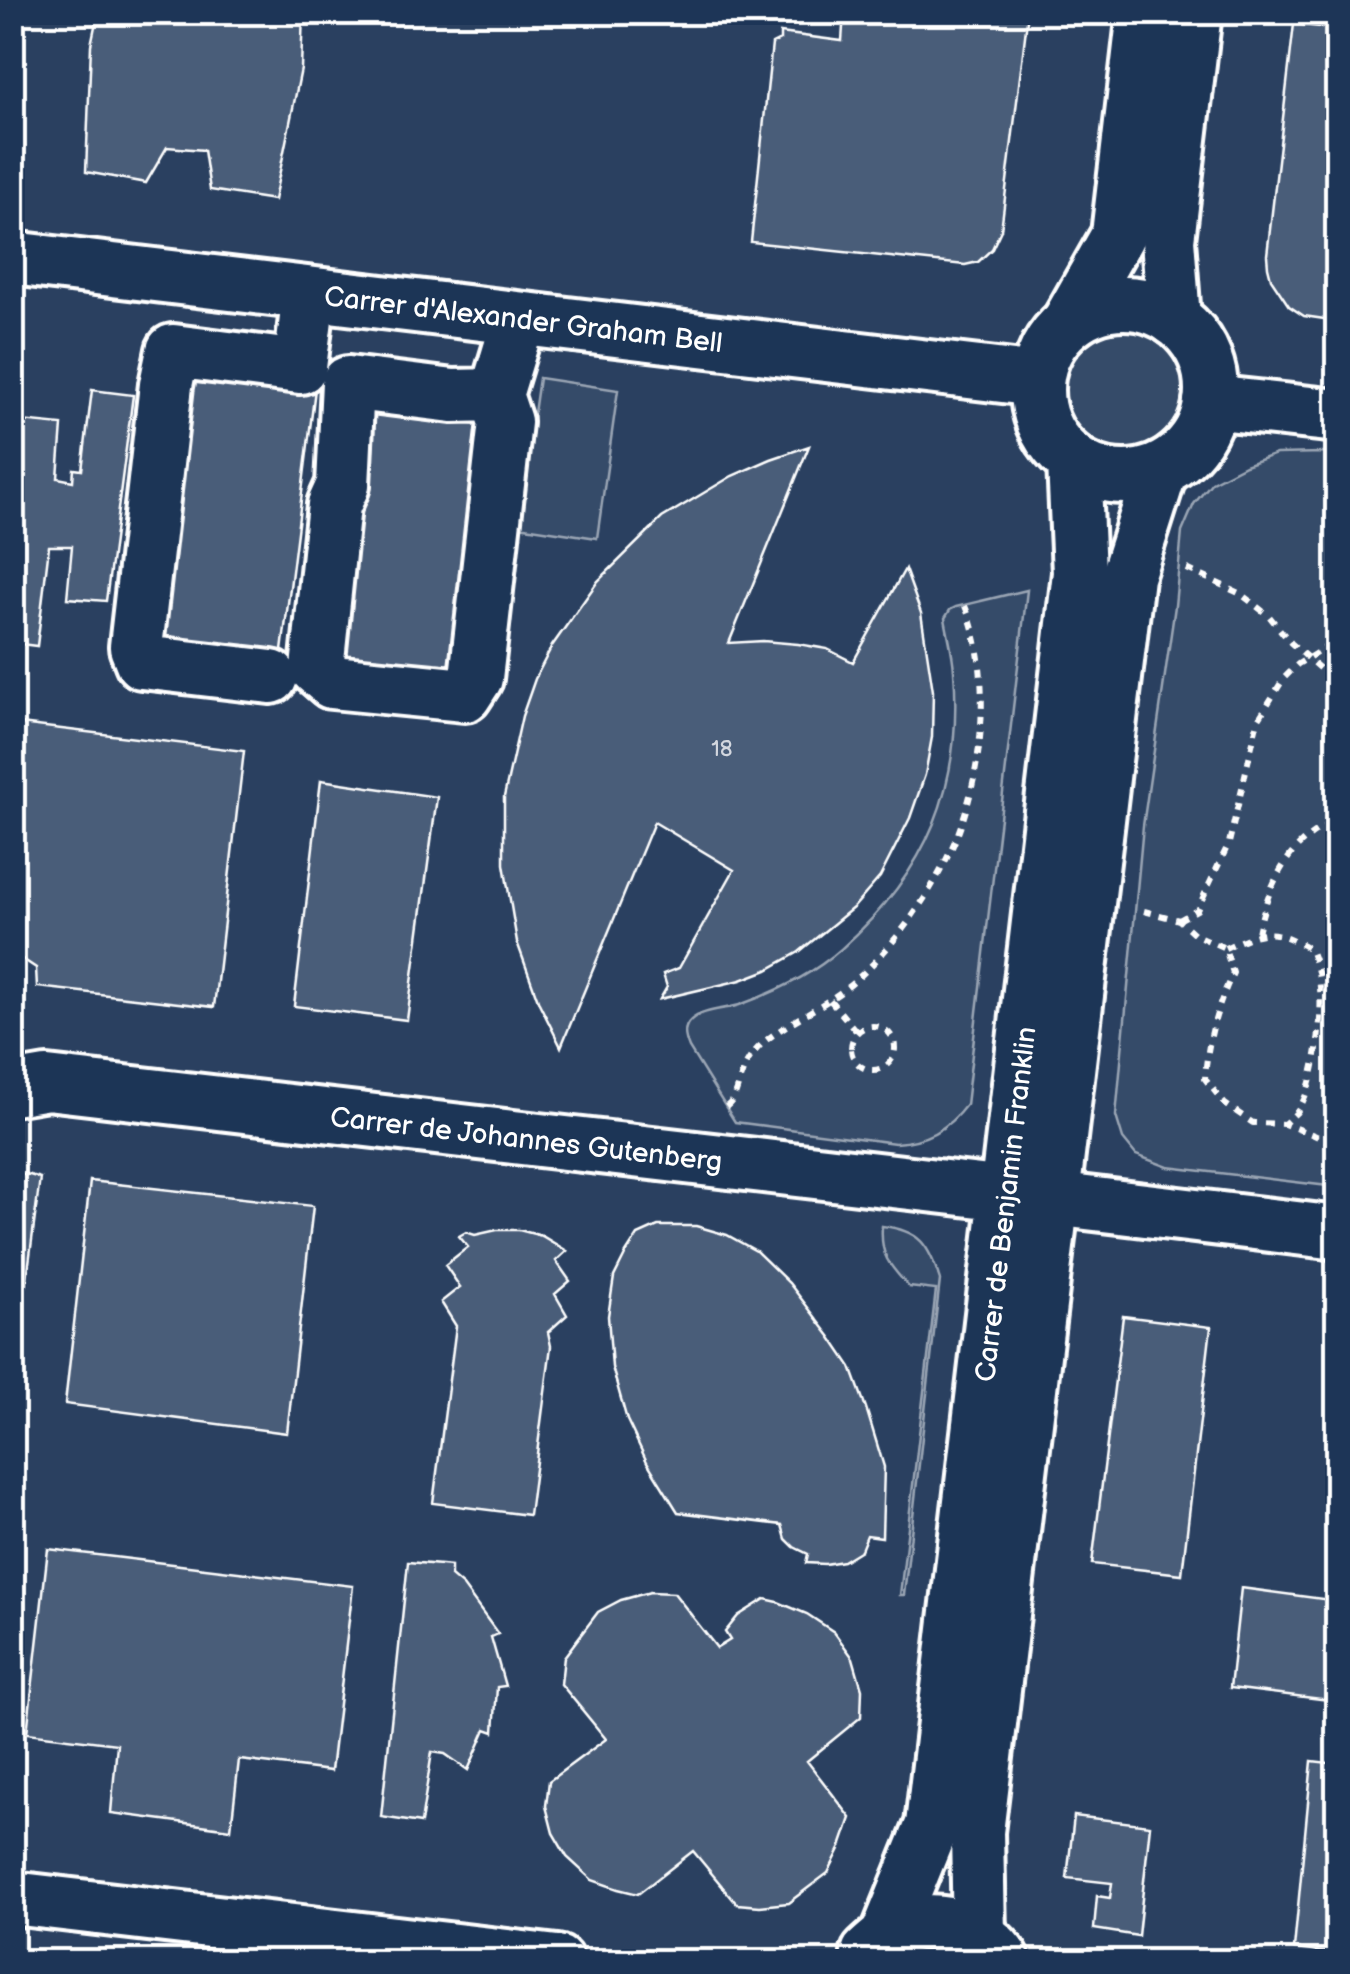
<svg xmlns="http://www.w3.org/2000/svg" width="1350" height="1974" viewBox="0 0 1350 1974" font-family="'Balsamiq Sans',sans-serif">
  <rect width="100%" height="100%" fill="#1d3557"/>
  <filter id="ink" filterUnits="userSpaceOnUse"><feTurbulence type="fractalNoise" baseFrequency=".01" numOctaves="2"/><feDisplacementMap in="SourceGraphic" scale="20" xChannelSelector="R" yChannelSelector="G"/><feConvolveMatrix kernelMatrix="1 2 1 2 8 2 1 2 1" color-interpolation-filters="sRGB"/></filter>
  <g filter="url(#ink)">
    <path fill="#2a4161" d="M12 13H1337V1961H13Z"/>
    <path fill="#364b69" stroke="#9aa5b4" stroke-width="2.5" d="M1061 390a63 63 0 1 1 126 0a63 63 0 1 1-126 0Z
      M539 378 618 390 597 538 518 526Z
      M1322 453 1338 455 1337 1187 1168 1167 1136 1155 1123 1139 1116 1116 1143 826 1175 606 1182 532 1194 504 1212 482 1245 465 1276 454Z
      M1027 590 966 1105C948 1129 925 1142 895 1143L735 1122 689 1048C685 1038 682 1028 691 1020 703 1009 727 1010 742 1004 776 992 814 973 841 949 928 871 963 787 954 671 953 653 948 636 945 618L950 610 956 607Z
      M882 1226C920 1230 929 1245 940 1280L904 1595H900L936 1290 909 1287C889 1265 880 1256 882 1226Z"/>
    <path fill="#4a5d79" stroke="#fff" stroke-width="2.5" d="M98 12H303L301 69 274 200 210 190 204 150 167 147 146 183 86 172 91 45Z
      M844 12H1028L1001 230 992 249 978 262 965 265 751 242 772 44 780 40V33L842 41Z
      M1294 24 1338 29V321L1304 316 1289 306 1271 279 1268 267 1267 255Z
      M185 375 315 389 280 667 153 651Z
      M92 390 133 395 106 601 67 598 72 546H49L37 646 12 643V496L22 421 62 425 58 478 73 481 74 469 82 470Z
      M375 412 480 425 462 670 336 654 354 491H367Z
      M809 446 729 643 763 641 798 644 827 649 853 662 905 569 921 613 933 691 932 737 925 775 910 818 880 877 854 907 799 952 767 970 741 980 660 999 667 987 663 974 679 968 734 870 654 822 561 1047 539 1003 517 942 504 864V797L522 716 535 679 552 646 598 581 662 518 732 476 771 459Z
      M12 723 244 751 214 1007 37 987 36 968 12 952Z
      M321 780 437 797 407 1020 294 1006Z
      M26 1174 40 1178 12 1395V1175Z
      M90 1181 313 1206 287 1433 65 1404Z
      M658 1226H696L727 1235 756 1251 789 1283 830 1336 851 1367 866 1408 884 1467 882 1537 867 1535 861 1550 843 1561 825 1564 806 1563 808 1554 794 1547 786 1539 782 1525 678 1512 647 1462 627 1420 612 1367 608 1316 614 1277 625 1255 638 1235Z
      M497 1230H519L542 1236 567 1251 556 1261 570 1281 555 1294 567 1315 548 1332 551 1346 529 1515 433 1503 456 1326 441 1302 460 1287 445 1265 468 1247 459 1236 466 1232 475 1235Z
      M1123 1316 1211 1327 1182 1574 1092 1564Z
      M48 1549 353 1586 331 1771 239 1760 231 1829 111 1813 117 1744 27 1733Z
      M408 1562 451 1566V1576L463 1586 498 1634 491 1637 505 1686 497 1687 494 1732 486 1729 468 1770 445 1754 432 1752 421 1823 381 1817Z
      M1241 1588 1338 1601V1701L1230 1688Z
      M650 1592 674 1593 717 1648 730 1640 725 1632 738 1616 765 1599 778 1602 807 1614 834 1632 853 1658 862 1689 861 1717 807 1761 851 1818 841 1847 828 1873 788 1903 760 1906 737 1904 693 1851 638 1894 618 1889 592 1880 567 1857 553 1833 546 1806 549 1781 606 1739 561 1684 564 1657 598 1612 621 1600Z
      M1312 1761 1338 1764V1954L1294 1949Z
      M1074 1816 1150 1825 1138 1936 1094 1929 1097 1896 1110 1898 1112 1883 1067 1878Z"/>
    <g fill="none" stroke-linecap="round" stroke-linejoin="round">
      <g stroke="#fff" stroke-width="60">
        <g id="minor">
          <path id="s1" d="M12 258 1037 380"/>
          <circle cx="1124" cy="390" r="87"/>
          <path d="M1174 319 1168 240 1195 12"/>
          <path d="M1068 323 1118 235 1144 12"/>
          <path d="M496 395 505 422 476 678 465 695 332 682 317 669 334 505 343 485 348 383 453 396 496 395 519 319"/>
          <path d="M1210 402 1338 416"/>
          <path d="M271 677 142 662 136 647 166 385 173 351 300 367 309 294"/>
          <path id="s2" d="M12 1089 47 1083 1006 1194"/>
          <path d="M1053 1199 1338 1233"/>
          <path d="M12 1898 557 1962"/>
          <path id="s3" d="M887 1936 932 1825 1079 573 1074 462"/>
          <path d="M979 1936 977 1832 1127 577 1161 470"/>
          <path d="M868 1953C880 1942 892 1931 909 1926 943 1915 984 1930 1003 1960"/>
        </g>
      </g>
      <path stroke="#fff" stroke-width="6" stroke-dasharray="8 8" stroke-linecap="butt" d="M1187 569 1241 594 1269 616 1291 643 1338 685
        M1144 911 1179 920 1196 935 1225 948 1233 973C1217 1006 1207 1042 1205 1079L1225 1104 1253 1123 1284 1124 1314 1135 1338 1146
        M1179 920 1197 910 1229 843 1258 720 1284 678 1298 664 1338 640
        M1258 933C1267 888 1290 835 1338 822
        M1225 948C1264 930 1272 927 1310 949 1312 956 1316 964 1318 972 1325 1005 1317 1087 1296 1113 1292 1117 1288 1120 1284 1124
        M830 1000 857 1032
        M851 1048a22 22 0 1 1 44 0a22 22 0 1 1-44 0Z
        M726 1107C737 1099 737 1086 742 1074 746 1062 754 1051 763 1043 792 1018 829 1005 857 979 899 941 935 889 957 836 983 771 993 672 965 606"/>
      <use href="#minor" stroke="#1d3557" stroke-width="52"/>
    </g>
  </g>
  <g text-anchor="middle" stroke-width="8" stroke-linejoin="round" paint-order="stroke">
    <g font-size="22" fill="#d2d6de">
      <text x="722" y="756">18</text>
    </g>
    <g font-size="28" fill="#fff" stroke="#1d3557">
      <text dy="10" stroke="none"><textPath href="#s1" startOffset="515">Carrer d'Alexander Graham Bell</textPath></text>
      <text dy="10" stroke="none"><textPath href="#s2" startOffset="518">Carrer de Johannes Gutenberg</textPath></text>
      <text dy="10" stroke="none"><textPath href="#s3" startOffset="745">Carrer de Benjamin Franklin</textPath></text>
    </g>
  </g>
  <rect width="1350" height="1974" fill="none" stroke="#1d3557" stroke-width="50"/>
  <rect x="25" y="25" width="1300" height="1924" fill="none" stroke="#fff" stroke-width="4" filter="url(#ink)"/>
</svg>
